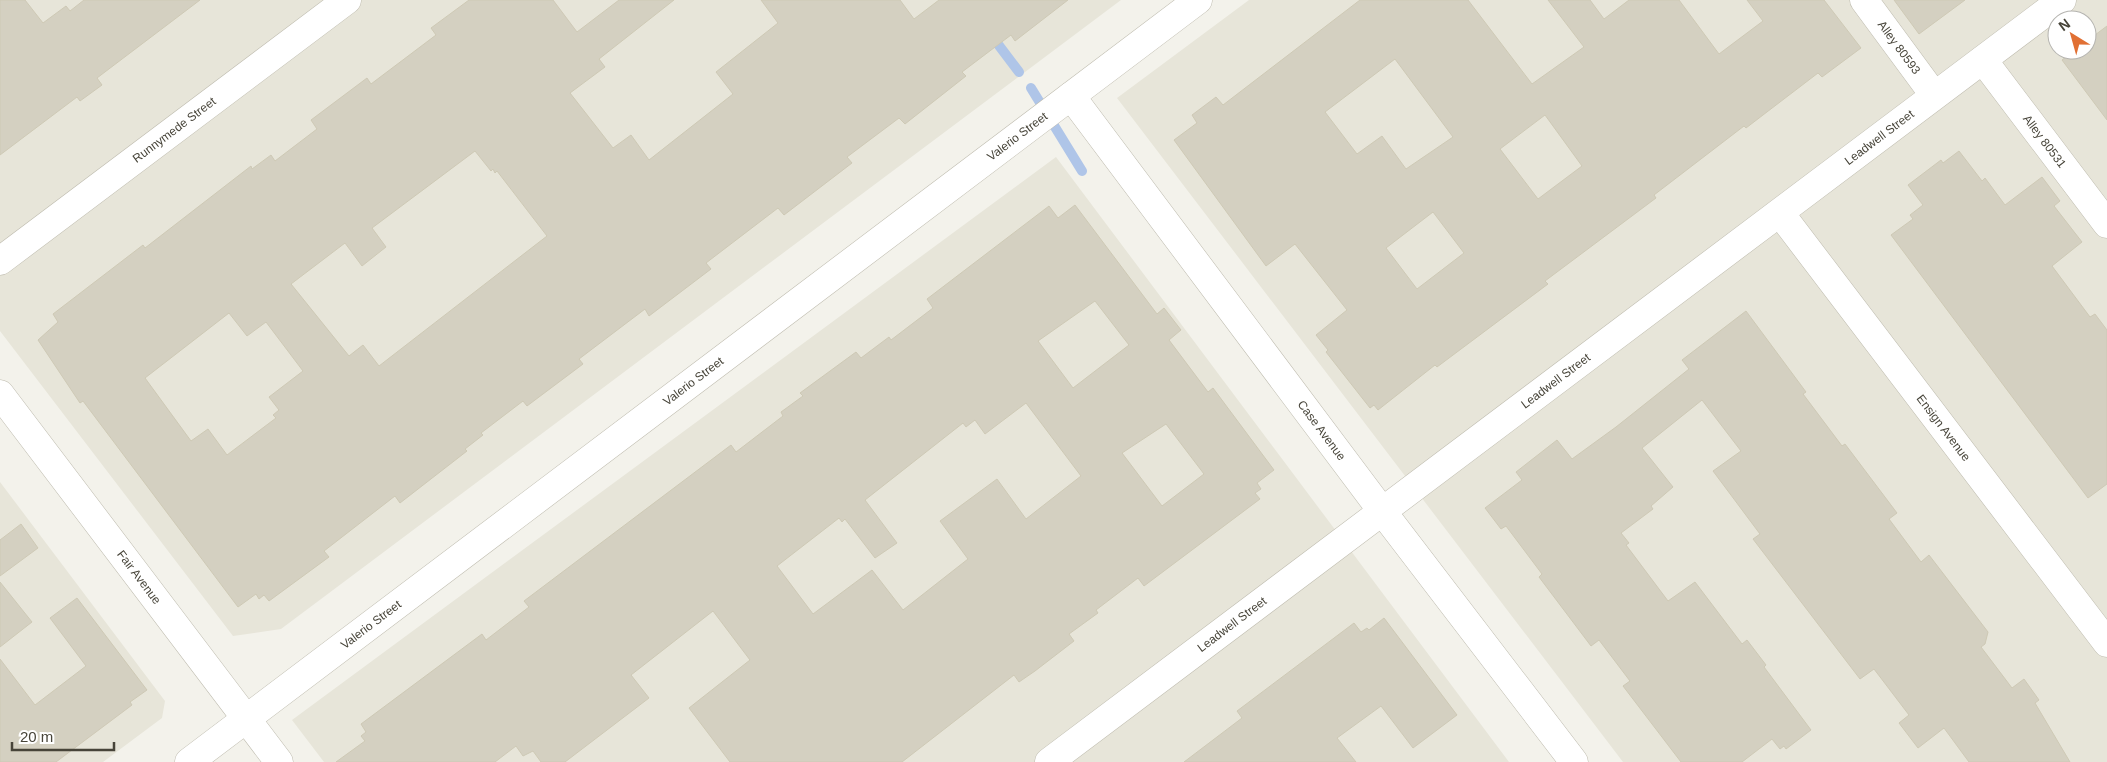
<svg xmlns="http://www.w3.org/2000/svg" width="2107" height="762" viewBox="0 0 2107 762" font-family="Arial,sans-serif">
  <rect width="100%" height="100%" fill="#f3f2eb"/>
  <path fill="#e7e5d9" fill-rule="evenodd" d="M0 0H1121L281 629 233 636 0 331Z
    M1249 0H2107V762H1623L1117 98ZM2057 20H2087V50H2057Z
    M1056 157 1509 762H324L292 720Z
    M0 482 165 701 162 718 103 762H0Z"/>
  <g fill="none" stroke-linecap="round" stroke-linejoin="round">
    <path stroke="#afc5e8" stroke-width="10" d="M991 35 1019 72
      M1031 88 1082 171"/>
  </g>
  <path fill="#d4d0c1" stroke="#cec9b5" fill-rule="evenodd" d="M0 0H25L43 23 66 6 70 11 84 0H200L97 78 102 85 80 101 77 97 0 155Z
    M469 0H553L577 32 619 0H674L599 59 605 67 570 93 613 148 631 135 649 160 733 94 716 72 778 23 761 0H900L914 19 939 0H1068L1015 41 1011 35 962 72 966 76 905 124 899 118 847 157 852 163 784 215 778 208 706 263 711 269 649 316 645 309 579 359 583 364 527 406 523 401 481 433 483 435 465 449 467 451 400 503 395 496 324 551 329 557 269 601 264 595 259 599 256 594 238 607 83 401 80 403 38 340 58 322 53 314 143 245 145 248 251 166 252 169 271 155 275 161 317 129 311 120 367 78 371 84 436 35 431 28ZM475 151 491 171 493 169 495 173 497 171 547 236 379 366 363 345 349 356 291 284 345 243 362 266 386 247 372 228ZM229 313 247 336 266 322 303 371 269 397 279 410 273 415 276 418 227 455 208 429 191 441 145 378Z
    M1360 0H1468L1532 84 1584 47 1548 0H1590L1604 19 1629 0H1679L1719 54 1763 21 1747 0H1824L1861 48 1822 77 1818 73 1746 128 1744 126 1654 195 1656 198 1545 281 1548 284 1437 367 1435 365 1378 410 1374 405 1370 408 1326 352 1328 350 1316 335 1347 310 1295 244 1266 266 1174 140 1197 123 1192 115 1216 97 1223 105ZM1395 59 1453 137 1406 169 1382 136 1357 154 1325 112ZM1545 115 1582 166 1538 199 1500 149ZM1433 212 1464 253 1417 289 1386 248Z
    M1894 0H1965L1919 34Z
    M2107 26V120L2062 60 2075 50H2087V41Z
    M1959 151 1982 181 1985 178 2005 205 2042 177 2060 201 2054 206 2082 242 2052 266 2090 317 2095 314 2107 330V484L2088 498 1891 235 1913 219 1910 215 1923 205 1908 185 1941 160 1943 163Z
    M1075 205 1157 314 1164 308 1181 330 1169 340 1208 392 1213 388 1274 470 1257 483 1261 489 1255 493 1260 499 1144 586 1138 578 1096 610 1098 613 1069 634 1074 641 1035 671 1019 682 1014 675 902 762H730L689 708 750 660 713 611 631 675 649 698 565 762H541L533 751 523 756 516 746 495 762H336L365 741 361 736 366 732 361 724 482 634 486 640 529 607 524 601 731 445 736 452 783 416 781 412 803 396 800 393 856 352 861 358 889 337 891 340 933 308 927 299 1049 206 1058 218ZM1095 301 1129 345 1073 388 1038 341ZM1026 403 1081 476 1026 519 997 479 940 521 968 559 903 610 872 570 813 614 777 566 839 518 842 522 845 519 875 558 897 543 865 500 963 423 966 427 975 420 985 434ZM1166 424 1204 474 1162 506 1122 453Z
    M1746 311 1806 392 1803 394 1842 446 1845 444 1897 513 1889 519 1921 562 1929 555 1988 632 1985 644 1981 647 2012 688 2024 679 2039 700 2035 703 2070 762H1969L1944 728 1918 748 1899 723 1909 715 1874 669 1860 679 1753 539 1760 534 1713 471 1741 451 1702 400 1642 448 1673 487 1651 506 1653 509 1621 533 1629 543 1626 545 1668 601 1695 582 1742 644 1747 640 1766 665 1764 667 1811 730 1786 749 1784 746 1780 749 1772 739 1742 762H1681L1623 686 1630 681 1599 640 1591 646 1539 577 1542 574 1506 526 1501 529 1485 508 1522 480 1516 472 1557 440 1572 459 1616 427 1689 369 1682 360Z
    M21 524 38 548 0 576V540Z
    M0 582 32 622 0 647Z
    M77 598 147 690 130 702 132 705 56 762H0V659L35 705 86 666 50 618Z
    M1384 618 1457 715 1413 748 1381 706 1337 738 1356 762H1184L1242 718 1237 711 1354 623 1361 632 1367 628 1369 630Z"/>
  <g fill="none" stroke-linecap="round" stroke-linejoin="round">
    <g stroke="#bebbae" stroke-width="29">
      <g id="minor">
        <path id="s1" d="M1864 0 1934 95"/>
        <path id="s2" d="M1983 60 2107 224"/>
        <path id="s3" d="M1071 96 1382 511 1574 762"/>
        <path id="s4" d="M1780 213 2107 643"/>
        <path id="s5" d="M0 261 347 0"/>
        <path id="s6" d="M0 394 279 762"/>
        <path id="s7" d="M189 762 1198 0"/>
        <path id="s8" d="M1049 762 2062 0"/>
      </g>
    </g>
    <use href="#minor" stroke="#fff" stroke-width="28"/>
  </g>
  <g text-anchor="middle" stroke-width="4" stroke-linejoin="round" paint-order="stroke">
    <g font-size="12" fill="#474439" stroke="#fff">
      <text dy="4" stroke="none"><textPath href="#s1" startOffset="59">Alley 80593</textPath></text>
      <text dy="4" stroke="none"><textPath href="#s5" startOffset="218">Runnymede Street</textPath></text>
      <text dy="4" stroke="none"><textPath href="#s7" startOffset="1038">Valerio Street</textPath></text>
      <text dy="4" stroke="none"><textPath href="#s8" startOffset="1039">Leadwell Street</textPath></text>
      <text dy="4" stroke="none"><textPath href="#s2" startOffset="102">Alley 80531</textPath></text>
      <text dy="4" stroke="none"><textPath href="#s7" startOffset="632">Valerio Street</textPath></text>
      <text dy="4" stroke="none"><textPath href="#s8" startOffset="634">Leadwell Street</textPath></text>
      <text dy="4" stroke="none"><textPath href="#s4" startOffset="270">Ensign Avenue</textPath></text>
      <text dy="4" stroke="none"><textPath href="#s3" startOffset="418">Case Avenue</textPath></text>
      <text dy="4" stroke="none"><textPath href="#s6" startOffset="230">Fair Avenue</textPath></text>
      <text dy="4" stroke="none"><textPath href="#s8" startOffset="229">Leadwell Street</textPath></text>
      <text dy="4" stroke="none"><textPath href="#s7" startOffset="228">Valerio Street</textPath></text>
    </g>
  </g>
  <g transform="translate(2072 35) rotate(323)"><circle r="24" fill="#ffffff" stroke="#b5b4b0"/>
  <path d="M0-4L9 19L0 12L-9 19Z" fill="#e17034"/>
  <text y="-8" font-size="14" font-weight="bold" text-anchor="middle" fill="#474439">N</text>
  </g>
  <path d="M12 742v8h102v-8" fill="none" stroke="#474439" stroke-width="2.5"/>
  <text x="20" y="742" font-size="15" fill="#474439" stroke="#ffffff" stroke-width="4" paint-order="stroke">20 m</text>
</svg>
